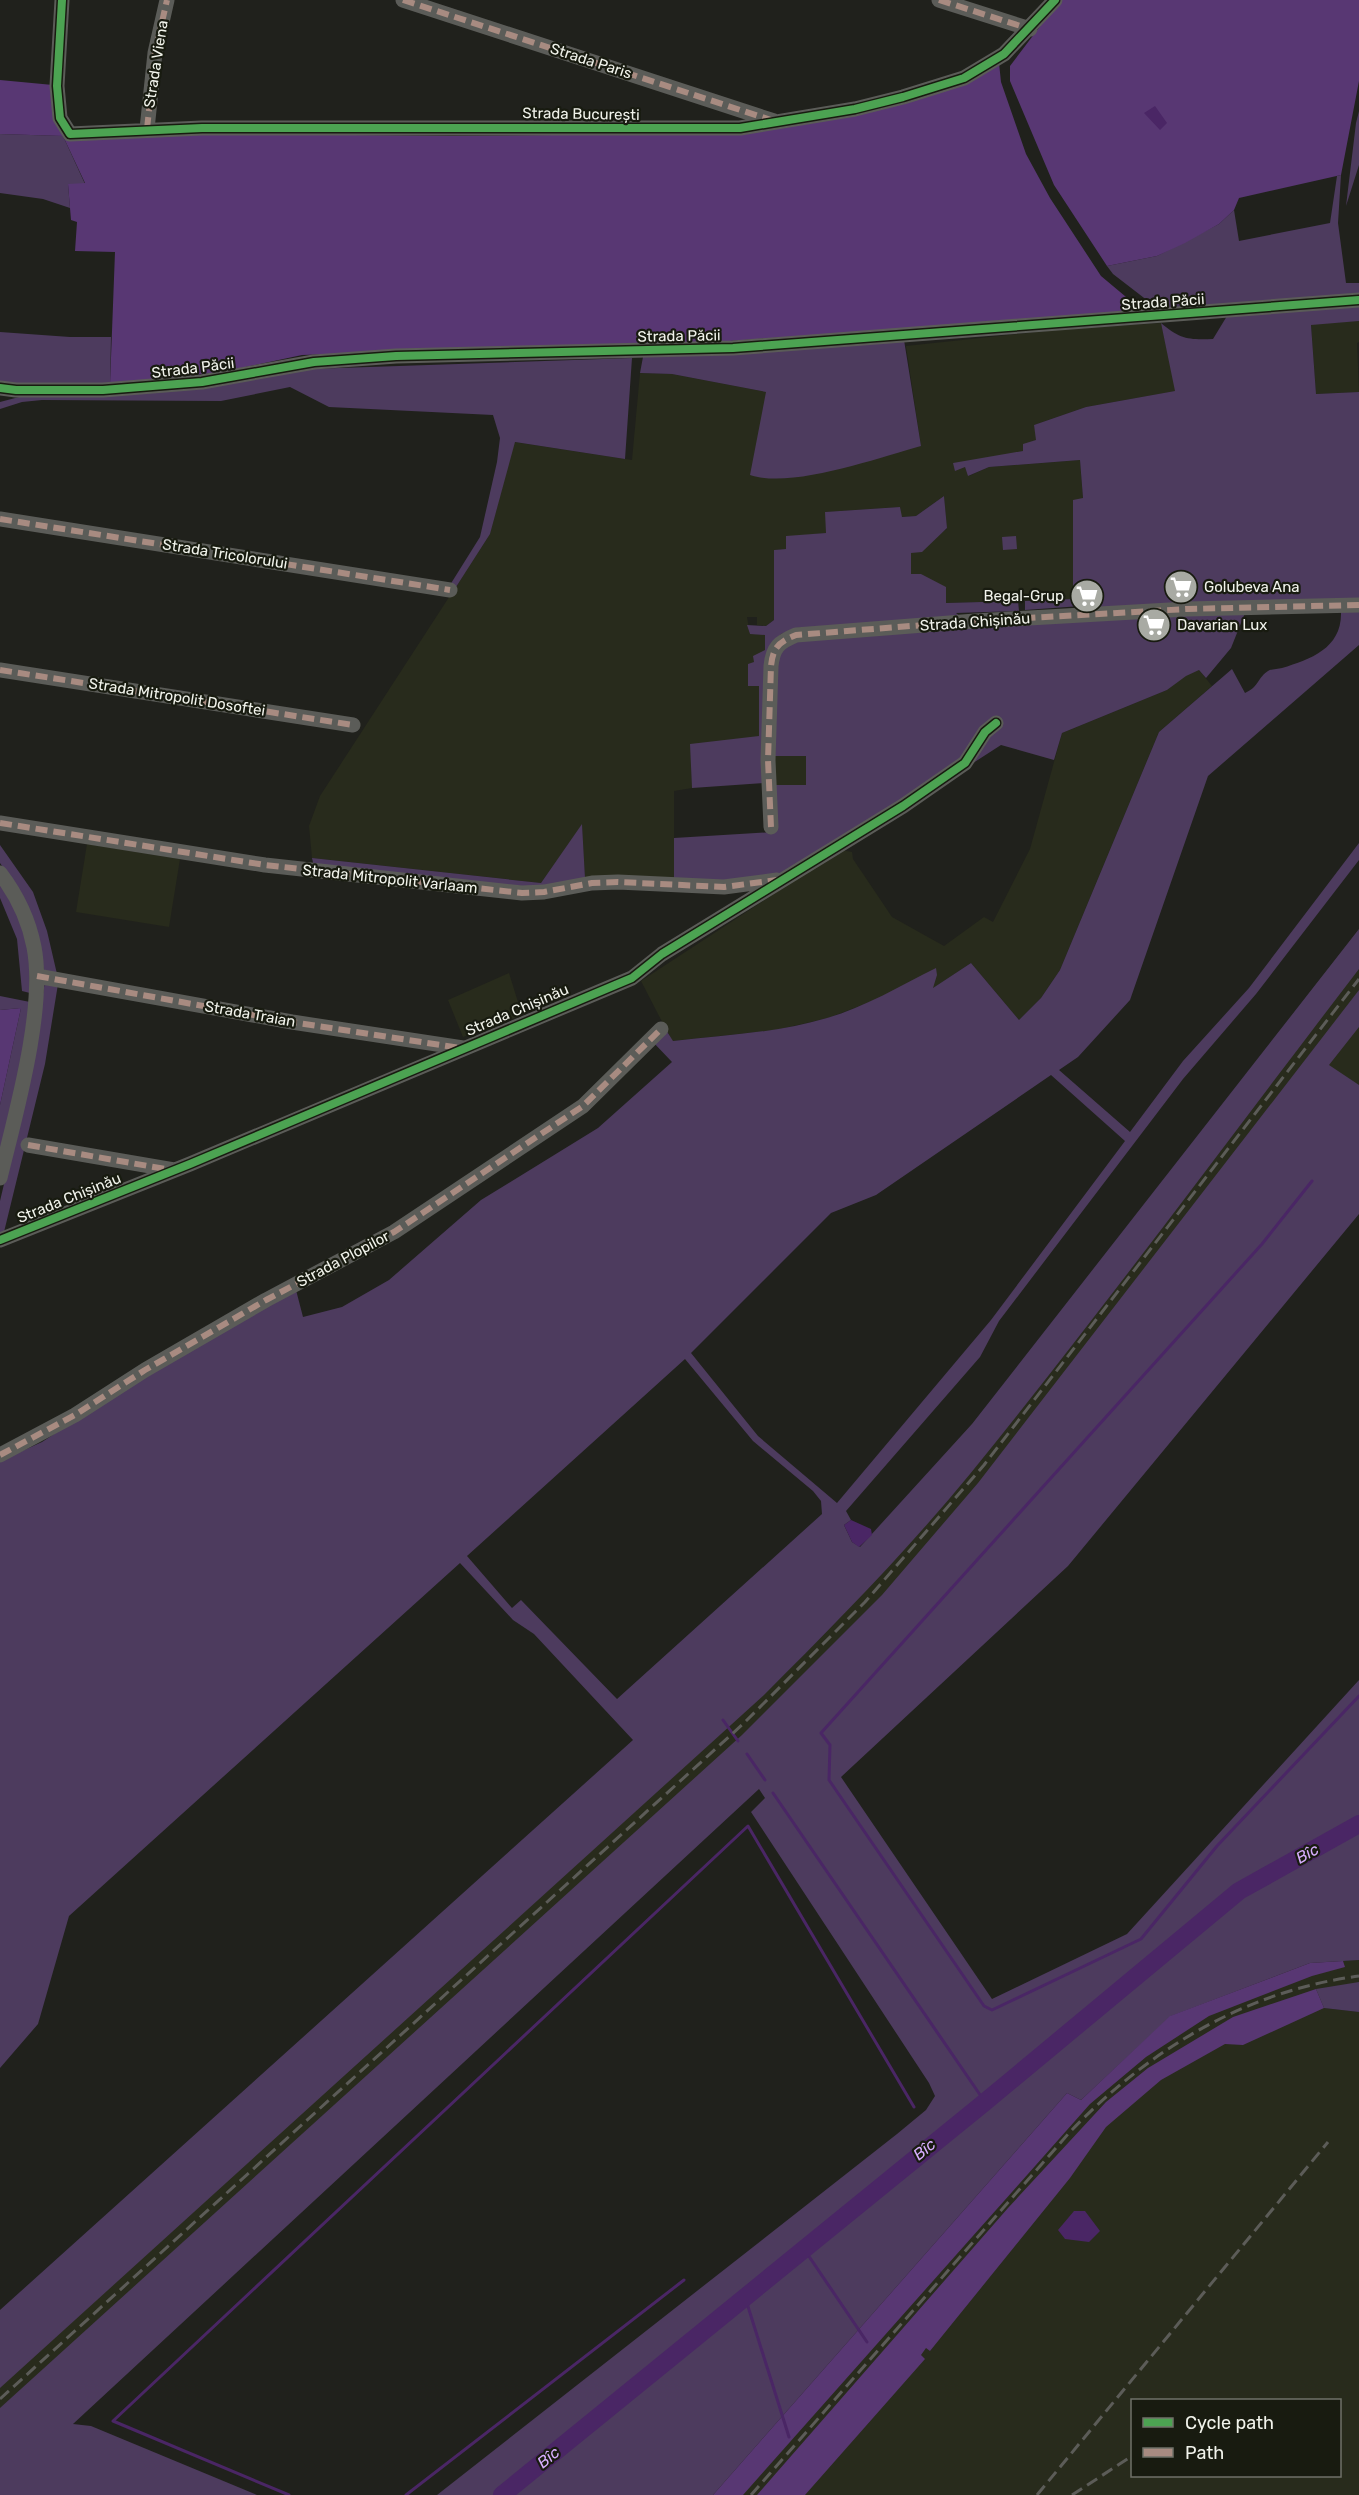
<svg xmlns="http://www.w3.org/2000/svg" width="1359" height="2495" viewBox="0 0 1359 2495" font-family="Rubik,sans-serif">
  <rect width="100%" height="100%" fill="#20211c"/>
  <path fill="#282b1c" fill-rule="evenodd" d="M1359 321V342L1357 343 1359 392 1316 394 1311 324Z
    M1161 323 1176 391 1086 407 1034 425 1037 440 1024 451 965 467 969 476 989 467 1080 460 1083 499 1073 501V599L946 603 921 574H911V552L947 529 944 496 916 516 901 517 900 507 826 512V533L786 537V549L774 550V620L766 626 757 625V617H747L750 634H765L766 646 759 686V737L691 745 692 788 674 791V882L585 878 582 825 541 883 312 858 309 826 320 796 490 534 514 442 632 460 640 373 672 374 767 392 921 446 906 346 1055 330Z
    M1199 670 1212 686 1159 732 1060 970 1041 998 1019 1020 971 963 932 989 870 1002 828 1018 776 1030 672 1041 641 981 841 850 852 852 853 859 892 917 944 946 984 917 993 922 1030 849 1062 733 1167 690 1186 675Z
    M775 756H806V785H774Z
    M87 844 180 859 169 927 76 912Z
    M1359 929V1145L755 1750 0 2437V2343L759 1651 872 1535 972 1424 1030 1353Z
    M509 973 522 1015 463 1037 448 1000Z
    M1359 1960V1999L1325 2008 1359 2012V2495H713L1170 2016 1310 1963ZM1132 2400H1340V2476H1132Z"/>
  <path fill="#4d3b5e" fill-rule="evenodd" d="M1359 111V165L1346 206 1356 123Z
    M0 134 63 136 85 184H68L70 208 43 199 0 193Z
    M1341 175 1338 223 1346 283H1359V293L1161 311 1113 274 1107 266 1157 256 1219 224 1234 210 1239 241 1330 223 1337 176Z
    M1359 305V321L1311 325 1316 394 1359 392V601L1095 609V605L1025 610V601L1073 599V500L1083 498 1080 460 989 467 968 476 965 467 955 471 953 463 1023 451V444L1036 440 1034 425 1086 407 1175 391 1161 323C1180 339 1188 340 1213 339L1227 316Z
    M0 332 70 337H111L110 384 46 385 0 382Z
    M904 340 921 446C877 458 792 489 750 475L766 392 672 374 640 373 643 357Z
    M632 358 625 459 515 442 490 534 456 587 450 585 480 537 497 462 500 438 493 415 329 407 290 387 221 401 42 400 22 402 0 409V402L19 397 310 369Z
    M944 496 947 528 922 552 911 553V574H921L946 587V603L1018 601 1019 611 956 613 962 618 797 628 781 634 773 642 764 783 692 788 690 744 759 736V686H748V664L754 662 753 656 765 650V635L750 634 747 625 766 626 774 620V550L786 549V536L826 533 825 512 900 507 902 517 916 516Z
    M1016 536 1017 549 1003 550 1002 537Z
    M1359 611V645L1208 776 1130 1000 1078 1057 1059 1070 1130 1132 1183 1061 1249 988 1359 843V860L1256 994 1183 1079 999 1321 980 1357 846 1511 851 1520 844 1525 852 1542 860 1547 972 1424 1359 929V969C1230 1137 1104 1309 970 1474 906 1552 835 1624 764 1695L0 2388V2310L633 1740 534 1634 513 1620 460 1563 69 1916 38 2024 0 2068V1461L42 1442 144 1375 296 1290 303 1317 342 1307 389 1280 481 1200 598 1128 672 1062 652 1041 666 1030 673 1041C724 1035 777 1033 827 1018 865 1007 900 986 936 968L937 975 933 988 971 963 1019 1020 1041 998 1060 970 1159 732 1232 669 1245 693C1259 687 1258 677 1268 671 1271 669 1278 669 1282 668 1311 659 1342 648 1341 612ZM1051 1075 1125 1141 991 1320 837 1503 758 1436 691 1353 831 1213 876 1195ZM685 1359 753 1441 813 1491 821 1501 822 1514 617 1699 521 1600 512 1608 467 1556Z
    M1245 613 1231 648 1206 678 1199 670 1186 676 1167 690 1062 733 1054 760 1001 745 970 765 779 876 721 884 674 882V838L774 832V785H806V756H775L777 652 794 640 1163 616Z
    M582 824 585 878 544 888 314 867 312 858 541 883Z
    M0 845 33 892 47 931 57 974 44 971 36 932 24 898 0 863Z
    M0 883 13 903 29 943 30 993 22 991 17 939 0 898Z
    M45 981 58 984 45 1064 4 1232 0 1233V1201L32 1065Z
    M1359 990V1027L1329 1065 1359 1085V1214L1068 1566 841 1777 992 1999 1127 1934 1359 1680V1960L1310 1963 1171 2016 1081 2100 1067 2093 713 2495H437L897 2134 926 2110 935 2096 929 2083 751 1812 765 1798 759 1789 73 2424 91 2426 257 2495H0V2408L742 1735 882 1595 978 1483Z
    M0 996 30 1002 19 1075 0 1158V1105L21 1008 0 1010Z
    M1359 1982V2012L1324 2008 1316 1989Z"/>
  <path fill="#583773" d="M1060 0H1359V81L1341 175 1239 198 1234 210 1219 224 1185 243 1157 256 1107 266 1054 185 1010 81V66Z
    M999 63 1001 82 1026 154 1050 198 1101 276 1144 312 730 341 302 355 222 372 110 384 115 252 75 251 77 222 71 220 68 184 85 183 63 136 0 134V80L53 85 63 136 171 133 452 136 739 133 838 117Z
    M21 1008 0 1105V1010Z
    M1343 1961 1345 1967 1312 1976 1209 2016 1146 2057 1090 2104 743 2495H713L1067 2093 1081 2100 1170 2016 1310 1963Z
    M1316 1989 1324 2008 1243 2045 1225 2044 1161 2080 1106 2127 1070 2178 930 2351 926 2348 921 2355 925 2359 805 2495H757L1008 2208 1106 2102 1148 2068 1233 2017Z"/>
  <path fill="#4a2665" d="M1155 106 1167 123 1160 130 1144 113Z
    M851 1520 871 1529 872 1535 859 1547 852 1542 844 1525Z
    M1074 2211H1085L1100 2231 1089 2242 1065 2239 1058 2230Z"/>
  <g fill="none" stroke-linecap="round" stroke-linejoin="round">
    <path stroke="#4a2665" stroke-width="3" d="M1312 1181 1262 1244 821 1733 830 1745 829 1780 984 2006 992 2010 1141 1939 1217 1846 1359 1696
      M723 1720 738 1741
      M747 1754 765 1780
      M773 1793 985 2102
      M804 2249 867 2342
      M745 2297 789 2437
      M289 2495 113 2421 748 1826 914 2107
      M406 2495 684 2280"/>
    <path stroke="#4a2665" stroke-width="18" d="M502 2495 985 2102 1239 1891 1359 1824"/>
    <path stroke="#5b5c58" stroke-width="15" d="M62 0 57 86 60 118 70 134 202 128H740L855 109 903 97 964 78 1004 54 1055 0
      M403 0 774 121
      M939 0 1030 29
      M147 129 155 53 167 0
      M0 388 16 390H103L202 382 314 362 396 356 733 348 1359 300
      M0 519 450 590
      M0 670 353 725
      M0 823 265 865 522 893 544 892 592 883 618 882 724 887 777 880
      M771 827 768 760 771 666C773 647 779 642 796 635L975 621 1187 609 1359 605
      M0 873C16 894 29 921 34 947 46 1009 15 1116 0 1178
      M37 976 292 1022 463 1048
      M28 1145 174 1170
      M0 1240 190 1164 632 978 662 954 903 806 965 763 985 732 996 723
      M0 1455 75 1415 145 1370 266 1300 394 1232 583 1106 661 1029"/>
    <path stroke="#5c5c58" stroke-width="3" stroke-dasharray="12 6" stroke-linecap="butt" d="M0 2399 743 1724 865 1602 984 1465 1359 979
      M751 2495 1069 2133C1148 2050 1245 1991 1359 1976
      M1037 2495 1328 2142
      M1072 2495 1132 2456"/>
    <path stroke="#a88b81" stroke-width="6" stroke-dasharray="12 6" stroke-linecap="butt" d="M403 0 771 120
      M939 0 1030 29
      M147 129 155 53 167 0
      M0 519 450 590
      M0 670 353 725
      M0 823 265 865 522 893 544 892 592 883 618 882 724 887 777 880
      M771 827 768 760 771 666C773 647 779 642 796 635L975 621 1187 609 1359 605
      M37 976 292 1022 460 1048
      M28 1145 171 1170
      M0 1455 75 1415 145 1370 266 1300 394 1232 583 1106 661 1029"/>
    <g stroke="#181b10" stroke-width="11">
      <path id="cycleway" d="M62 0 57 86 60 118 70 134 202 128H740L855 109 903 97 964 78 1004 54 1055 0
        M0 388 16 390H103L202 382 314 362 396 356 733 348 1359 300
        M0 1240 190 1164 632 978 662 954 903 806 965 763 985 732 996 723"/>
    </g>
    <use href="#cycleway" stroke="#4ca352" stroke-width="8"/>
  </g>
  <defs>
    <g id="supermarket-disc" transform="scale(1.725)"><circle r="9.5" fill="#a8aaa3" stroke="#181b10"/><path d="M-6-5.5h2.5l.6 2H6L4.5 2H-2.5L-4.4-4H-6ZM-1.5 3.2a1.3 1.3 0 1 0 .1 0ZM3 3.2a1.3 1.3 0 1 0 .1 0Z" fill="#fff"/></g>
  </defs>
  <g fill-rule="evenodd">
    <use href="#supermarket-disc" x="1181" y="587"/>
    <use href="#supermarket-disc" x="1087" y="596"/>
    <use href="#supermarket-disc" x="1154" y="625"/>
  </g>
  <g text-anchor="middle" stroke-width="4.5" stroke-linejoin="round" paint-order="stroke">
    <g font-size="15" fill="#f1f3eb" stroke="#181b10">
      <text transform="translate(591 61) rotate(18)" y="5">Strada Paris</text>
      <text transform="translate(156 64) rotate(-81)" y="5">Strada Viena</text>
      <text transform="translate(581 114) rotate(1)" y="5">Strada București</text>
      <text transform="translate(1163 302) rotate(-4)" y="5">Strada Păcii</text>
      <text transform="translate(679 336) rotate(-1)" y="5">Strada Păcii</text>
      <text transform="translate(193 368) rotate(-7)" y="5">Strada Păcii</text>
      <text transform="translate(225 554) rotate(9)" y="5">Strada Tricolorului</text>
      <text transform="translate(975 622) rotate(-4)" y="5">Strada Chișinău</text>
      <text transform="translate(177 697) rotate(9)" y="5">Strada Mitropolit Dosoftei</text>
      <text transform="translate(390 879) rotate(6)" y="5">Strada Mitropolit Varlaam</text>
      <text transform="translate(517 1010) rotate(-23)" y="5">Strada Chișinău</text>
      <text transform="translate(250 1014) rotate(10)" y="5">Strada Traian</text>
      <text transform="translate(69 1198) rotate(-22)" y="5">Strada Chișinău</text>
      <text transform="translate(343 1259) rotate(-28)" y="5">Strada Plopilor</text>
    </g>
    <g font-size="15" fill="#f1f3eb" stroke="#181b10" text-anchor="start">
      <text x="1204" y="592">Golubeva Ana</text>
      <text x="1064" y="601" text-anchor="end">Begal-Grup</text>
      <text x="1177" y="630">Davarian Lux</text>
    </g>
    <g font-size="16" font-style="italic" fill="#d6adfd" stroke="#181b10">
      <text transform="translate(1307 1853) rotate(-29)" y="6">Bîc</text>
      <text transform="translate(924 2149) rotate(-39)" y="6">Bîc</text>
      <text transform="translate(548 2457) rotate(-39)" y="6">Bîc</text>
    </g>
  </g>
  <rect x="1131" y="2399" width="210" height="78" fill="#181b10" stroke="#6f7168" stroke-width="1.5"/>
  <rect x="1143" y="2418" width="30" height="9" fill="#4ca352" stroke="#6f7168" stroke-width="1.5"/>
  <text x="1185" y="2429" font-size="18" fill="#f1f3eb">Cycle path</text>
  <rect x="1143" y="2448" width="30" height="9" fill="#a88b81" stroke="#6f7168" stroke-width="1.5"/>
  <text x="1185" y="2459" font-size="18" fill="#f1f3eb">Path</text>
</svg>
